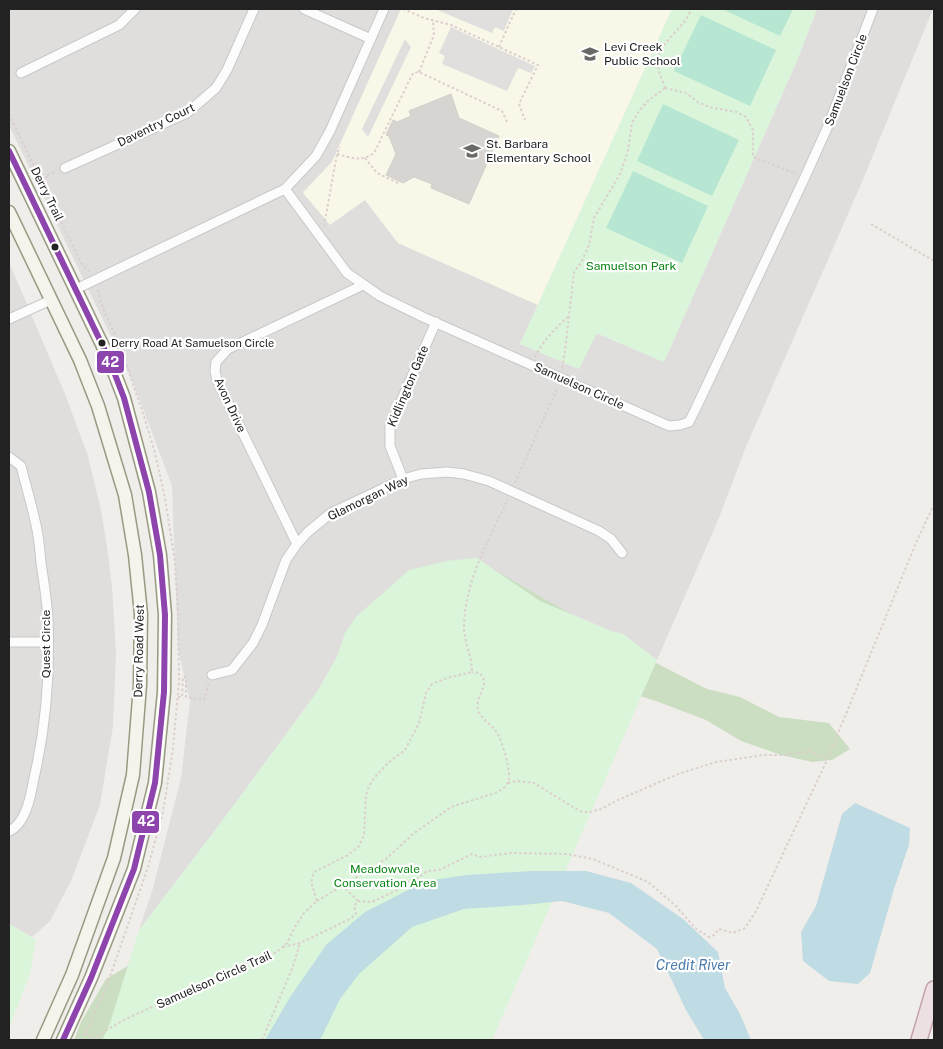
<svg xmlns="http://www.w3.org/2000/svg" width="943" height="1049" viewBox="0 0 943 1049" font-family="'Public Sans',sans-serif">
  <rect width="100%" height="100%" fill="#f0eeeb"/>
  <path fill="#dfdedc" d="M9 9H401L332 162 303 192 365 200 398 243 538 305 520 344 579 369 596 333 664 362 796 63 817 9H933L862 182 745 449 719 518 657 660 623 634 611 631 540 601 345 633 337 657 317 692 220 824 139 930 153 888 181 778 190 701 178 649 172 486 133 382 9 125Z
    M9 262 65 394 88 456 101 510 108 554 112 587 116 653 113 726 100 805 71 881 50 921 32 937 9 924Z"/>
  <path fill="#f8f7e8" d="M401 9H672L538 305 398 243 365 200 330 225 303 193 332 162Z"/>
  <path fill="#cbdec1" d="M477 560 658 664 707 689 740 697 779 717 829 723 850 749 832 760 812 762 781 755 741 741 706 720 656 701 601 684 185 1040H74L81 1022 106 979 131 964Z"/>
  <path fill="#daf5da" d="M672 9H817L796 63 664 362 597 333 579 369 520 344Z
    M477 558 540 601 611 631 623 634 657 660 492 1040H102L110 1023 139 930 220 824 317 692 337 657 345 633 357 616 409 570 446 561Z
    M9 924 36 940 30 973 9 1029Z"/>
  <path fill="#b7e6d2" d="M722 9H793L780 36Z
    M701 15 776 50 750 106 674 71Z
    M663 104 739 140 712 196 637 161Z
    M633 171 708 206 682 263 606 228Z"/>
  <path fill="#e0dfde" d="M435 9H513L504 31 495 27 492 33Z
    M451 27 535 66 531 73 518 68 507 91 442 64 445 56 439 53Z
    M405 39 411 47 368 137 362 129Z"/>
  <path fill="#bfdbe3" d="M855 803 910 828 909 845 894 889 870 973 858 984 829 981 803 961 801 932 816 906 842 814Z
    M532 871H586L631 883 683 919 718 952 725 988 740 1014 751 1040H704L686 1010 657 949 609 913 562 901 523 905 464 909 412 927 359 974 340 999 320 1040H265L290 997 327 944 365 912 426 881 467 875Z"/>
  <path fill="#d7d4d2" stroke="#d3d0cc" d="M451 94 459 118 499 136 469 204 431 188 432 184 414 177 403 183 386 175 396 154 389 136 386 135 393 120 397 122 411 116 409 111Z"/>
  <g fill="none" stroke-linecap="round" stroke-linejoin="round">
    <g stroke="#c9c8c7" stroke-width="11">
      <path id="street" d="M304 9 371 39
        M21 73 119 25 135 9
        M65 168 187 113 216 88 227 70 254 9
        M285 189 347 273 380 296 423 317 669 426 680 425 689 422 696 408 805 177 828 126 873 9
        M76 289 285 189 316 156 330 131 384 9
        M9 319 51 300
        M9 457 21 466C26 486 32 506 36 525 39 538 40 550 41 563 44 582 47 601 48 620 50 672 46 727 34 778 31 795 26 824 9 831
        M403 479 390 446V426L436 322
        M297 544 217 380 215 371 216 362 228 349 363 285
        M9 642H47
        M212 675 232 670 253 643 262 625 286 560 297 544 308 532 331 513 403 479 421 474 447 472 464 474 489 481 599 531 611 539 622 553"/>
    </g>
    <g stroke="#999a82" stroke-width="15">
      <path id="secondary" d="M9 151 109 359 124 398 149 492 160 555 165 615 164 692 155 783 134 869 91 978 63 1040
        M9 212 80 360 98 406 125 495 135 555 141 614 140 685 133 775 114 858 72 975 43 1040"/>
    </g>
    <g stroke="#c5a2ac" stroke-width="18">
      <path id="highway" d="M919 1040 934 989"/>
    </g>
    <path stroke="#dccecd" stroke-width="2" stroke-dasharray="2.5 2.5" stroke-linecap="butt" d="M403 9 424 18 451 25 538 65 519 104 525 120
      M499 47 516 9
      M419 72 434 35 433 20
      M665 88 686 93 699 103 713 108 737 112 746 117 753 130V157L797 174
      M665 88C662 79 657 70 658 61 658 43 686 27 691 9
      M9 114 81 263 90 272
      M337 154C351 158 362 162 374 153L413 73 419 72 502 111 508 124
      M365 158 377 173 400 184
      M41 180 47 177 46 175 56 172
      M871 224 934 261
      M324 226 337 154 340 147
      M535 357C543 341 556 327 570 315
      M562 368 565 351 574 272 581 263 589 245 594 218 620 174 628 151 632 123 639 111 648 101 665 88
      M515 483 558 387
      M178 697H182L183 677H186V697L204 700 209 682
      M508 783 517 781 534 783 573 807 582 812H590L601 809 618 800 678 774 716 762 764 755H788L809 751 828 758
      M342 885 358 901
      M317 901 386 859 413 834 451 807 498 792 505 787C508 783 509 780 509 776 509 766 502 739 496 731 490 723 481 719 478 710 475 699 485 691 484 680L480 673 472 672
      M283 947 300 943 350 919 356 914 354 906 358 901 372 902 397 890 407 882 416 880 427 871 439 870 472 854 480 857 511 853 567 854 593 859 648 882 676 906 695 928 709 937 714 935 719 929 733 933 745 928 756 911 828 758 916 543 934 504
      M85 1033 95 1040
      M82 1040 105 991 148 867 163 812 173 749 179 680 178 613 175 562 165 498 155 453 143 413 119 343 103 308 97 288
      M94 1040 105 1031 122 1021 242 965 277 952 287 943 296 925 304 913 317 901 311 882 314 872 348 855 359 846 364 835 366 795 369 786 375 777 388 763 405 750 419 723 426 693 432 684 447 678 472 672C472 656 464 643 464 626 465 581 489 539 508 499
      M262 1040 292 969 300 943"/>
    <use href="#street" stroke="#fdfcfc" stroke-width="9"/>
    <use href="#secondary" stroke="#f4f4ed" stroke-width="12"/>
    <use href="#highway" stroke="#ece0e2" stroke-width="15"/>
    <g stroke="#fff" stroke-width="10">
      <path id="bus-1" d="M9 151 109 359 124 398 149 492 160 555 165 615 164 692 155 783 134 869 91 978 63 1040"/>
    </g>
    <use href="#bus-1" stroke="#8e44ad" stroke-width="6"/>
  </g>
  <defs>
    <g id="school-bare" transform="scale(1.35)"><path d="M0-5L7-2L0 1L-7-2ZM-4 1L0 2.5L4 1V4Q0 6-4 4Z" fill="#6a6968" stroke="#fff" stroke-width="2.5" paint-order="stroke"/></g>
  </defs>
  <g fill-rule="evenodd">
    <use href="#school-bare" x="590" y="54"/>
    <use href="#school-bare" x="472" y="151"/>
  </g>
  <g fill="#222" stroke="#fff" stroke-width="2">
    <circle cx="55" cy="247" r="4.5"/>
    <circle cx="102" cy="343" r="4.5"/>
  </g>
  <g text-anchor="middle" stroke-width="4.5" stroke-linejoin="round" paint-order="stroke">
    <g font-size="11" fill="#222" stroke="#fff" text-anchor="start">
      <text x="111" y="347">Derry Road At Samuelson Circle</text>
    </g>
    <g font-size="12" fill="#222" stroke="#fff" text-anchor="start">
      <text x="604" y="51">Levi Creek<tspan x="604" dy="14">Public School</tspan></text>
      <text x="486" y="148">St. Barbara<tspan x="486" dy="14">Elementary School</tspan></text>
    </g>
    <g font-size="12" fill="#222" stroke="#fff">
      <text transform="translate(846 80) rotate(-69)" y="4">Samuelson Circle</text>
      <text transform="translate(156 125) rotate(-26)" y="4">Daventry Court</text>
      <text transform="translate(47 194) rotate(64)" y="4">Derry Trail</text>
      <text transform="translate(408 386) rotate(-67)" y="4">Kidlington Gate</text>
      <text transform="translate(579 386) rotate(24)" y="4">Samuelson Circle</text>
      <text transform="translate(230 405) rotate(65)" y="4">Avon Drive</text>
      <text transform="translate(368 498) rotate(-26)" y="4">Glamorgan Way</text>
      <text transform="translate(46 644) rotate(-90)" y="4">Quest Circle</text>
      <text transform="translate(139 651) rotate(-89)" y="4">Derry Road West</text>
      <text transform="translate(214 980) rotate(-24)" y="4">Samuelson Circle Trail</text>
    </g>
    <g font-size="12" fill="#0c8416" stroke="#fff">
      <text x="631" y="270">Samuelson Park</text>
      <text x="385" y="873">Meadowvale<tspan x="385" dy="14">Conservation Area</tspan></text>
    </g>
    <g font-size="14" font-style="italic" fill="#4a7aab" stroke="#fff">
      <text x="693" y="970">Credit River</text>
    </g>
  </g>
  <g stroke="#fff" stroke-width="2">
    <rect x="96" y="350" width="29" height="24" rx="5" fill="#8e44ad"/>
    <rect x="131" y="810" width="29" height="24" rx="5" fill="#8e44ad"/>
  </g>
  <g font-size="14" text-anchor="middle" font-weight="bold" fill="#fff">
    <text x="110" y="367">42</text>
    <text x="146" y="826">42</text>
  </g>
  <rect width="943" height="1049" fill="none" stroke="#222222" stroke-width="20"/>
</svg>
